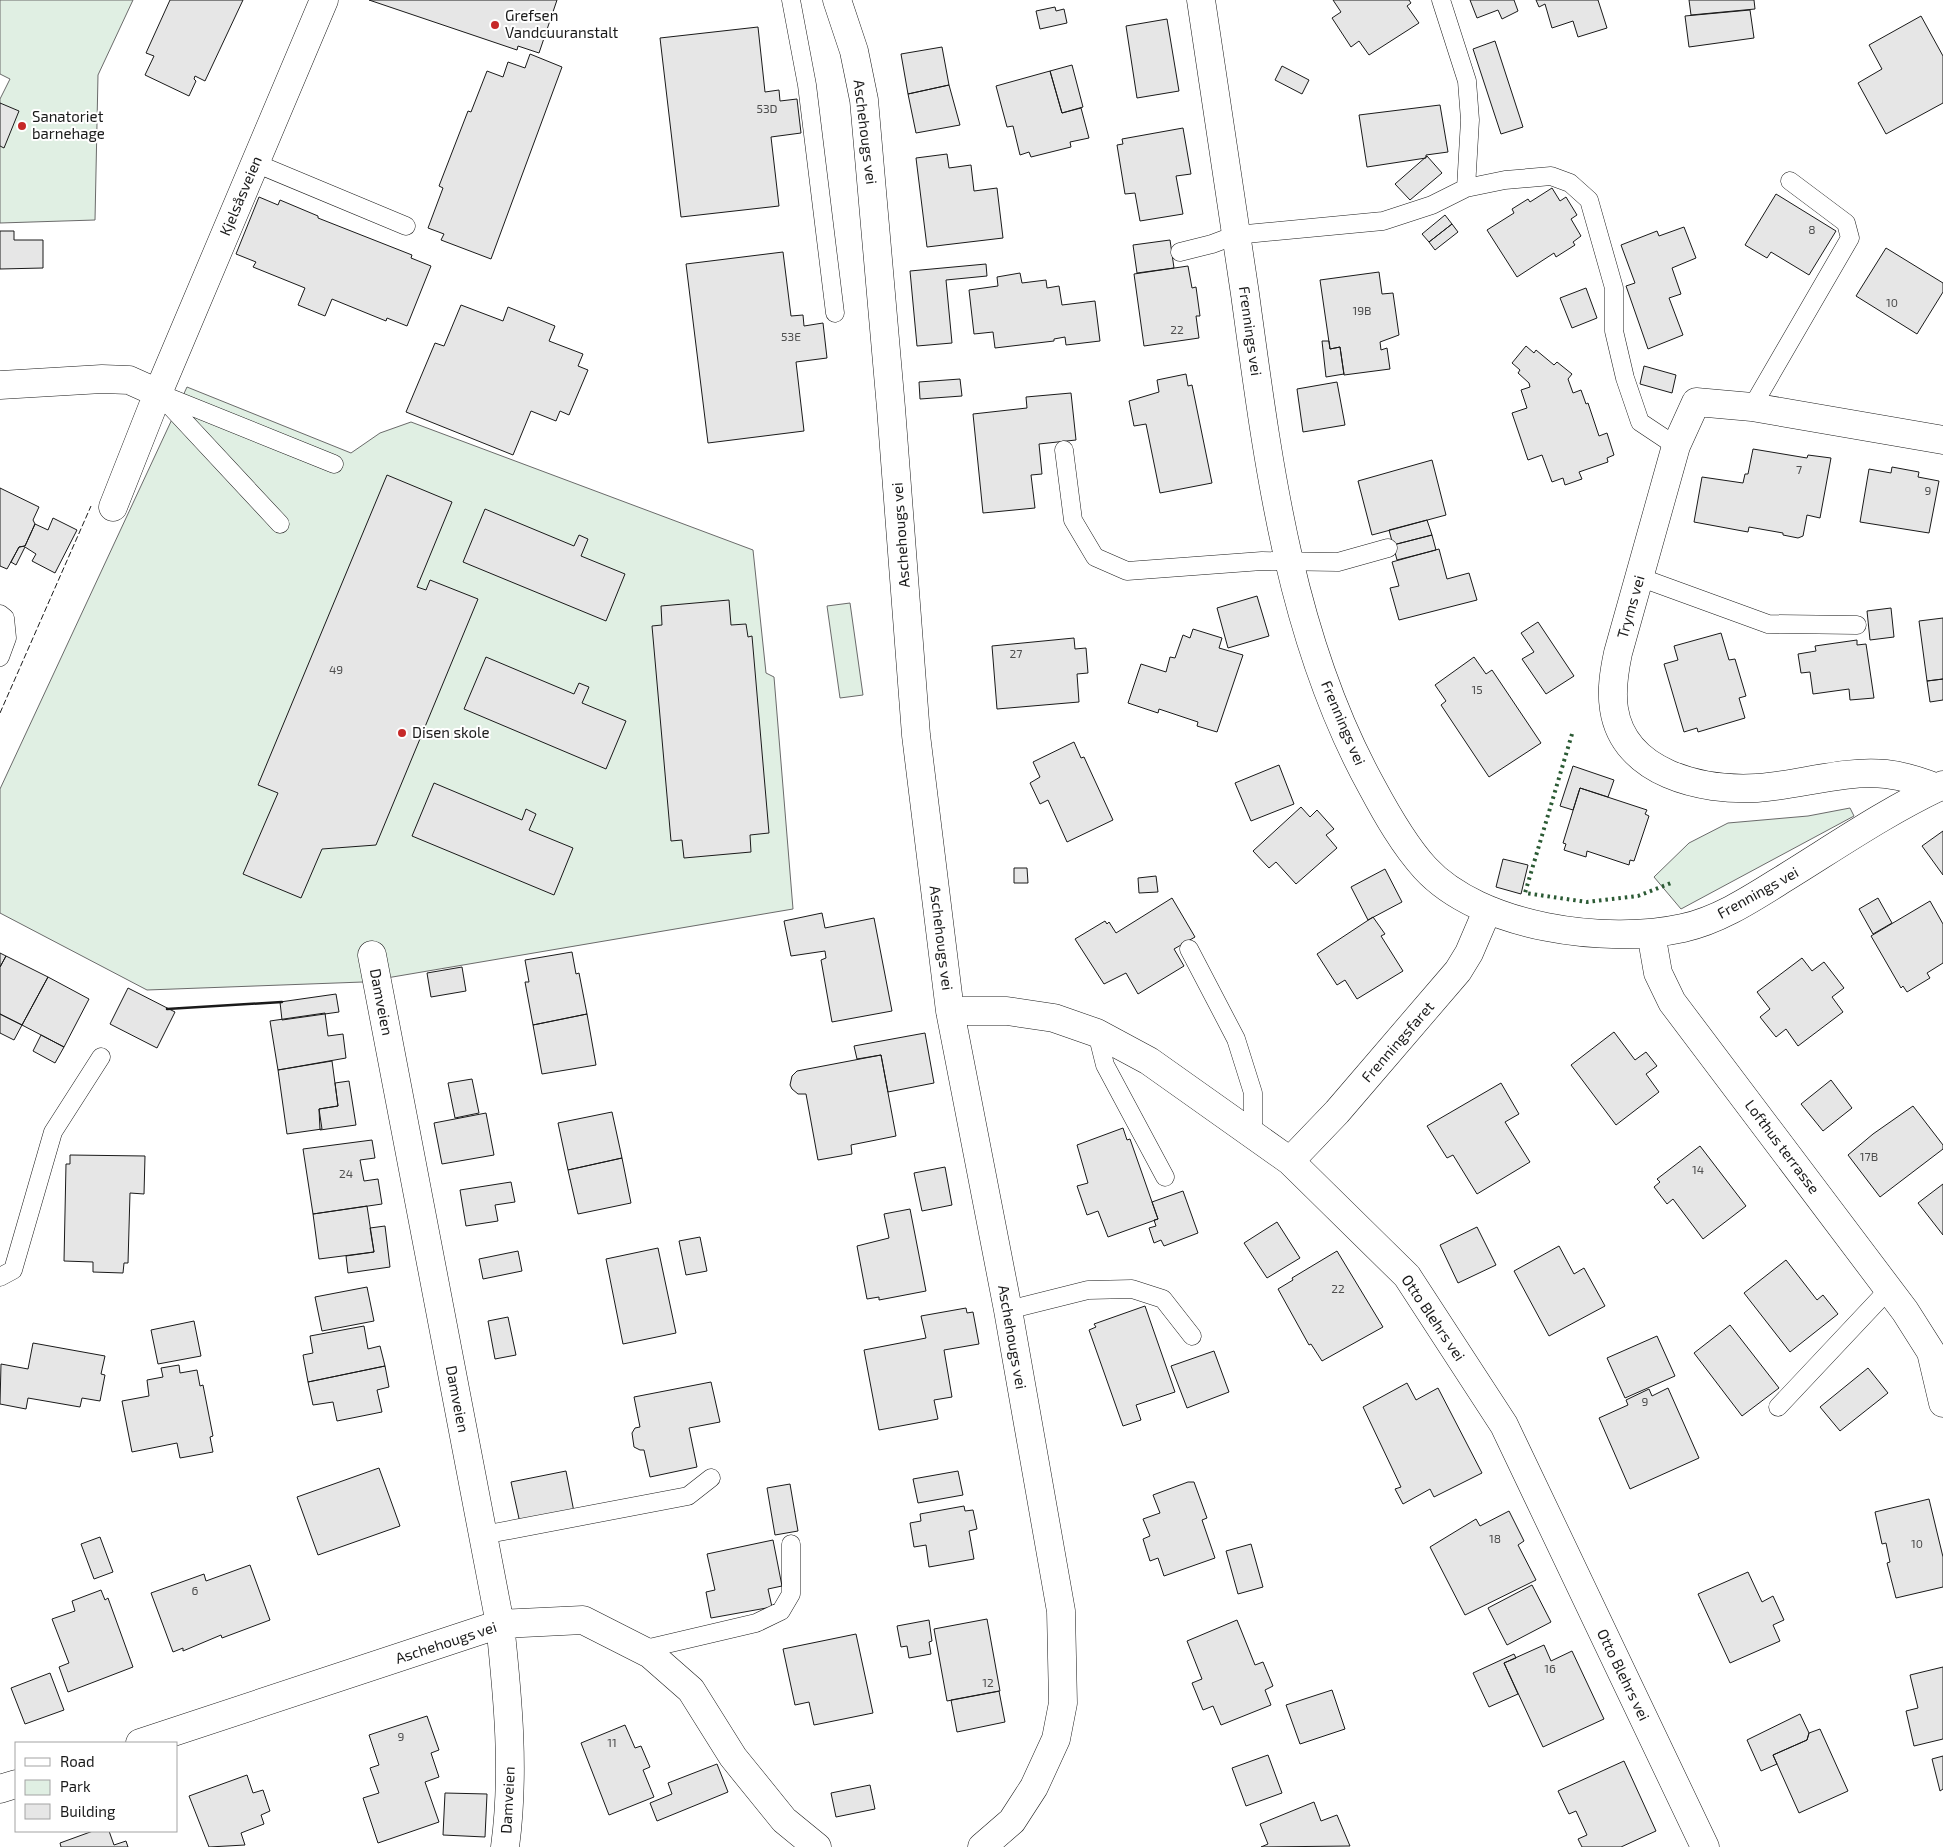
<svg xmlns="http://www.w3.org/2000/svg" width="1943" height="1847" viewBox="0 0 1943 1847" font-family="'Exo 2',sans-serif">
  <rect width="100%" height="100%" fill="#fff"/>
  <path fill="#e0efe3" stroke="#6a6a6a" d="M0 0H133L98 75 95 220 0 223V99L10 79 0 74Z
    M187 387 351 453 380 433 411 422 753 550 766 673 774 677 793 909 363 982 147 990 0 913V789Z
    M850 603 863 695 840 698 827 606Z
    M1850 808 1854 816 1681 909 1654 877 1689 843 1728 823 1808 816Z"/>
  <path fill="#e6e6e6" stroke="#1a1a1a" d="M170 0H243L205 81 195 76 194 79 196 81 189 96 145 75 154 56 146 53Z
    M369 0H557L539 53 518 46 517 50Z
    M1333 0H1409L1411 3 1407 6 1419 23 1369 55 1359 41 1351 47 1332 18 1341 12Z
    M1470 0H1514L1518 11 1502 19 1498 10 1477 18Z
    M1536 0H1598L1607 28 1578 37 1573 21 1552 28 1545 4 1539 7Z
    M1689 0H1754L1755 9 1691 15Z
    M1055 7 1056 11 1064 9 1067 23 1040 29 1036 11Z
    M1750 10 1754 38 1689 47 1685 16Z
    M1921 16 1943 56V103L1886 134 1858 83 1882 69 1869 45Z
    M1167 19 1179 91 1137 98 1126 26Z
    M758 27 765 92 779 90 780 101 797 99 801 133 771 137 779 206 681 217 660 38Z
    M1495 41 1523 127 1501 134 1473 49Z
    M942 47 949 85 908 94 901 54Z
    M530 54 562 67 491 259 441 240 444 234 428 228 443 188 439 186 468 111 471 112 487 71 503 77 508 62 525 68Z
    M1072 65 1083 107 1062 113 1050 71Z
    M1282 66 1309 80 1302 94 1275 80Z
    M1050 71 1062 113 1081 108 1089 138 1070 142 1071 147 1031 157 1029 152 1020 155 1013 126 1007 127 996 86Z
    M949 85 960 125 916 133 908 94Z
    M0 103 19 111 4 148 0 146Z
    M1440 105 1448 152 1426 155V158L1367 167 1359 115Z
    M1183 128 1191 174 1176 176 1183 214 1140 221 1135 193 1125 194 1117 145 1123 144 1122 139Z
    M947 154 949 168 971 165 974 191 997 188 1003 238 927 247 916 158Z
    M1427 156 1442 173 1410 200 1395 184Z
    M1552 188 1560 201 1566 197 1577 215 1571 219 1581 236 1573 242 1575 245 1556 257 1554 253 1517 277 1487 230 1514 213 1512 209 1528 199 1530 202Z
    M1776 194 1836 231 1809 275 1771 252 1767 258 1745 245Z
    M259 197 278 205 280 200 318 216V218L412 255 411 258 431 266 407 326 387 318 386 321 332 299 325 316 298 305 305 288 253 267 256 262 236 254Z
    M1445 215 1452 224 1429 242 1422 234Z
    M1452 224 1458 232 1435 250 1429 242Z
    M1684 227 1696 258 1672 268 1681 294 1669 298 1683 335 1648 349 1626 286 1635 283 1621 245 1657 231 1659 236Z
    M0 231H14V240H43V268L0 269Z
    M1170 240 1174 268 1137 273 1133 245Z
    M1886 248 1943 283V292L1917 334 1856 296Z
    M783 252 791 316 803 315 804 326 823 323 827 358 796 362 804 431 708 443 686 264Z
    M986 264 987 276 946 280 952 343 917 346 910 271Z
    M1188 266 1192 288 1196 287 1200 316H1196L1199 338 1144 346 1134 274Z
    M1379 272 1382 294 1393 293 1399 335 1380 342 1381 350 1387 348 1390 369 1344 375 1340 347 1330 349 1320 280Z
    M1020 273 1022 283 1046 280 1047 288 1059 286 1062 305 1095 301 1100 341 1066 345 1065 337 1054 339V341L995 348 993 332 974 334 969 290 998 286 997 277Z
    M1586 288 1597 318 1572 328 1560 298Z
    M461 305 503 321 508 307 555 326 549 341 583 354 578 366 588 370 569 415 560 411 556 421 531 411 513 455 406 412 435 343 444 346Z
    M1322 341H1329L1330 349 1340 347 1344 374 1326 377Z
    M1526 346 1534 353 1536 350 1554 365 1557 362 1572 374 1568 379 1573 393 1581 390 1586 404 1588 403 1599 436 1607 433 1614 455 1607 458 1608 462 1579 472 1582 479 1565 485 1563 478 1552 482 1542 455 1528 460 1512 413 1527 408 1521 390 1530 387 1529 383 1518 373 1520 370 1512 363Z
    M1644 366 1676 375 1672 393 1640 384Z
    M1186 374 1188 386 1192 385 1212 483 1160 493 1146 424 1134 426 1129 401 1159 392 1157 380Z
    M960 379 962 396 920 399 919 382Z
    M1337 382 1345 425 1303 432 1297 389Z
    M1071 393 1076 440 1039 444 1042 474 1031 475 1035 508 983 513 973 414 1027 408 1026 397Z
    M1753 449 1807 458 1808 455 1831 458 1820 518 1807 515 1803 536 1798 538 1783 535V533L1749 527 1748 532 1694 522 1702 477 1743 483 1745 474H1748Z
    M1432 460 1446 515 1372 535 1358 481Z
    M1892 467 1919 472 1918 477 1939 481 1929 533 1860 522 1869 469 1891 473Z
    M387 475 452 502 417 587 426 590 430 580 478 599 376 845 322 849 301 898 243 874 278 793 258 785Z
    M0 488 39 507 33 520 35 524 25 546 19 547 7 569 0 566Z
    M485 509 574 546 579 535 588 539 581 556 625 574 606 621 463 562Z
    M53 518 77 530 55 573 32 561 36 554 25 547 16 565 11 562 19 547 25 546 35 524 48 530Z
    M1427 520 1432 535 1393 545 1389 530Z
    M1432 535 1436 550 1397 560 1393 545Z
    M1439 549 1447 579 1469 573 1477 600 1399 620 1390 588 1399 586 1392 562Z
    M1257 596 1269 636 1228 648 1217 608Z
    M729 600 731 625 746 624 748 637 752 636 769 833 750 835 751 852 684 858 682 840 671 841 652 626 662 625 661 606Z
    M1891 608 1894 637 1870 640 1867 611Z
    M1943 618V679L1927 681 1919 621Z
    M1538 622 1574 676 1546 694 1522 659 1534 652 1521 633Z
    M1193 629 1222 638 1219 648 1243 655 1217 732 1197 726 1198 722 1159 709 1158 713 1128 703 1141 664 1166 672 1170 657 1175 658 1183 635 1190 638Z
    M1721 633 1729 660 1735 659 1746 696 1739 698 1745 718 1698 732 1697 728 1684 732 1664 664 1678 660 1674 646Z
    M1074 638 1075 649 1086 648 1088 673 1077 674 1079 702 997 709 992 646Z
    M1857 640V645L1866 644 1874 698 1850 700 1849 689 1813 694 1810 672 1801 673 1798 654 1816 651 1815 646Z
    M486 657 574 694 579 683 589 687 582 703 626 721 606 769 464 709Z
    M1474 657 1486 674 1492 670 1541 743 1489 777 1441 705 1446 701 1435 685Z
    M1943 679V700L1930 702 1927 681Z
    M1074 742 1081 758 1084 757 1113 820 1067 842 1048 800 1040 804 1030 783 1040 777 1033 762Z
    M1279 765 1294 804 1251 821 1235 783Z
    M1573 766 1614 780 1608 797 1580 788 1573 810 1560 806Z
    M434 783 522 820 526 809 536 814 529 830 573 848 554 895 412 836Z
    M1580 788 1647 810 1645 814 1649 816 1634 861 1630 860 1629 865 1587 851 1586 857 1564 850 1566 844 1563 843Z
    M1301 807 1310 817 1317 810 1334 829 1326 835 1337 848 1296 884 1276 862 1269 868 1253 851Z
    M1943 831V875L1922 846Z
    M1503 859 1528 865 1521 894 1496 887Z
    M1014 868H1027L1028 883H1014Z
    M1385 869 1402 902 1368 920 1351 887Z
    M1156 876 1158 892 1139 893 1138 878Z
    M1172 898 1195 937 1174 949 1184 966 1138 994 1126 973 1104 984 1075 939 1105 921 1107 924 1109 922 1116 933Z
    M1878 898 1892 923 1873 934 1859 909Z
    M1930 901 1943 924V963L1927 973 1930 978 1907 992 1903 986 1901 988 1871 936Z
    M822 913 825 928 874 918 892 1011 832 1022 821 960 826 958 825 951 791 956 784 921Z
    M1373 917 1385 934 1381 936 1403 971 1357 999 1345 980 1337 985 1317 954Z
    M572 952 576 974 579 973 587 1014 533 1025 525 982H529L525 960Z
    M0 953 6 956 0 967Z
    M6 956 48 977 22 1025 0 1014V967Z
    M1802 958 1812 971 1824 962 1844 988 1832 997 1843 1012 1798 1046 1786 1029 1776 1037 1760 1017 1770 1009 1757 992Z
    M462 967 466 991 431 997 427 973Z
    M48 977 89 999 64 1047 22 1025Z
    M128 988 175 1012 157 1048 110 1024Z
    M336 994 339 1012 282 1020 280 1002Z
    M325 1013 328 1036 343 1034 346 1058 278 1070 270 1021Z
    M0 1014 22 1025 14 1040 0 1033Z
    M587 1014 596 1065 542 1074 533 1025Z
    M1614 1032 1635 1060 1646 1052 1657 1066 1646 1074 1659 1092 1616 1125 1571 1065Z
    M925 1033 934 1083 888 1092 881 1055 857 1059 854 1046Z
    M41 1035 64 1047 55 1063 33 1051Z
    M881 1055 896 1136 851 1145 852 1154 818 1160 806 1094H798L792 1089 790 1085 792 1076 797 1071Z
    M332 1061 338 1106 319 1109 322 1129 287 1134 278 1070Z
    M472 1079 479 1113 455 1118 448 1083Z
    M1831 1080 1852 1108 1823 1131 1801 1104Z
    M349 1081 356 1125 320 1130 319 1109 338 1106 335 1083Z
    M1501 1083 1519 1114 1505 1122 1530 1162 1477 1194 1453 1155 1447 1158 1427 1126Z
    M1913 1106 1943 1145V1149L1880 1197 1848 1155 1873 1134Z
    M612 1112 622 1158 568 1170 558 1123Z
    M486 1113 494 1155 442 1164 434 1123Z
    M1123 1128 1127 1140 1130 1139 1158 1219 1108 1237 1098 1211 1087 1215 1077 1186 1088 1183 1077 1145Z
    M372 1140 375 1158 360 1160 364 1181 378 1179 382 1204 313 1214 303 1149Z
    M1700 1146 1746 1206 1703 1239 1673 1199 1667 1204 1654 1187 1660 1182 1657 1179Z
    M70 1155 145 1156 144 1194 130 1193 128 1263H124L123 1273 93 1272V1262L64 1261 66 1164H70Z
    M622 1158 631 1203 578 1214 568 1170Z
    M945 1167 952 1205 922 1211 914 1173Z
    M511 1182 515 1202 495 1205 498 1221 466 1226 460 1190Z
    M1943 1184V1235L1918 1203Z
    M1183 1191 1198 1233 1164 1246 1161 1240 1154 1243 1149 1228 1156 1226 1154 1220 1158 1219 1152 1202Z
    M367 1206 374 1252 319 1259 313 1214Z
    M910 1209 926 1291 879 1300V1297L867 1299 857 1246 889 1238 884 1214Z
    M1277 1222 1300 1258 1267 1278 1244 1243Z
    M385 1226 390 1267 348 1273 346 1256 374 1252 370 1228Z
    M1477 1227 1496 1265 1458 1283 1440 1245Z
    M700 1237 707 1271 686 1275 679 1241Z
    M1559 1246 1574 1274 1584 1268 1605 1306 1549 1336 1514 1271Z
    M658 1248 676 1333 623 1344 606 1259Z
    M518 1251 522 1271 483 1279 479 1259Z
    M1337 1251 1383 1327 1322 1361 1311 1344 1309 1345 1278 1289 1293 1280 1292 1278Z
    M1786 1260 1817 1300 1823 1295 1838 1314 1790 1352 1744 1293Z
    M367 1287 374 1321 322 1331 315 1297Z
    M1145 1306 1175 1392 1136 1405 1141 1420 1123 1426 1089 1330 1096 1327 1094 1324Z
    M966 1308 967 1313 973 1312 979 1344 944 1350 952 1397 934 1400 938 1419 879 1430 864 1350 926 1338 921 1316Z
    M508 1317 516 1355 495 1359 488 1321Z
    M194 1321 201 1356 158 1364 151 1330Z
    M1730 1325 1779 1388 1742 1416 1694 1353Z
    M364 1326 368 1349 380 1346 385 1366 308 1382 303 1355 313 1353 310 1336Z
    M1657 1336 1675 1376 1625 1398 1607 1358Z
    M33 1343 105 1356 101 1374 105 1375 100 1401 82 1398 80 1407 28 1398 26 1409 0 1404 1 1364 28 1369Z
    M1214 1351 1229 1392 1187 1408 1171 1366Z
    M179 1365 180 1373 197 1370 200 1386 203 1385 213 1436 210 1437 213 1452 180 1458 177 1443 132 1452 122 1401 149 1396 147 1380 163 1377 161 1368Z
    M385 1366 389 1387 377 1390 382 1412 337 1421 333 1402 313 1405 308 1382Z
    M1868 1368 1888 1393 1840 1431 1820 1407Z
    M711 1382 720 1422 689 1428 697 1467 650 1477 644 1450H640L634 1447 632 1433 635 1428 640 1427 634 1397Z
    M1407 1383 1416 1400 1438 1388 1482 1473 1434 1497 1430 1489 1403 1504 1395 1489 1401 1487 1363 1407Z
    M1668 1388 1699 1458 1630 1489 1599 1418 1628 1405 1626 1400 1649 1389 1652 1396Z
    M379 1468 400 1526 318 1555 297 1497Z
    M566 1471 574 1512 520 1523 511 1482Z
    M958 1471 963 1495 918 1503 913 1479Z
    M1188 1482H1194L1207 1518 1202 1520 1215 1558 1164 1576 1158 1558 1150 1561 1143 1539 1150 1536 1143 1519 1160 1513 1153 1495Z
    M790 1484 798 1531 775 1535 767 1488Z
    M1929 1499 1943 1557V1587L1896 1598 1887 1563 1890 1562 1886 1543 1882 1544 1875 1512Z
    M964 1506 965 1511 973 1510 977 1529 969 1531 974 1559 929 1567 926 1545 914 1547 910 1523 921 1521 920 1514Z
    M1509 1511 1524 1541 1518 1545 1536 1580 1465 1615 1430 1547 1476 1519 1480 1526Z
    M100 1537 113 1572 94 1579 81 1544Z
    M773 1540 782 1586 768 1589 772 1607 711 1618 706 1592 715 1590 707 1554Z
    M1251 1544 1263 1587 1238 1594 1226 1551Z
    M250 1565 270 1620 222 1638 221 1635 183 1651V1648L173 1652 151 1593 204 1574 206 1581Z
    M1748 1572 1762 1602 1773 1596 1784 1620 1773 1625 1780 1641 1730 1663 1698 1594Z
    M1532 1585 1551 1622 1507 1645 1488 1608Z
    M101 1590 105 1600 108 1598 133 1667 68 1692 59 1667 69 1663 52 1619 75 1611 72 1601Z
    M987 1619 1000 1691 947 1701 934 1629Z
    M929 1620 932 1641 929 1642 931 1654 909 1658 907 1646 901 1647 897 1626Z
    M1237 1620 1255 1665 1263 1662 1273 1686 1265 1690 1271 1705 1221 1725 1213 1706 1203 1710 1192 1683 1202 1679 1187 1641Z
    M856 1634 873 1713 814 1725 809 1702 795 1705 783 1649Z
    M1544 1645 1551 1661 1572 1651 1604 1719 1543 1747 1504 1663Z
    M1514 1654 1516 1658 1504 1663 1518 1694 1489 1707 1473 1673Z
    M1943 1667V1739L1914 1746 1906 1711 1918 1708 1910 1675Z
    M50 1673 64 1710 25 1724 11 1688Z
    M1332 1690 1345 1729 1300 1744 1286 1705Z
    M999 1691 1005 1722 957 1732 951 1700Z
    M1800 1714 1809 1733 1807 1740 1773 1755 1777 1764 1761 1771 1747 1740Z
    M427 1716 439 1750 431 1753 439 1777 425 1782 439 1822 378 1843 363 1798 379 1793 370 1768 379 1765 369 1735Z
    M625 1725 635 1748 641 1746 650 1767 643 1770 654 1797 609 1815 581 1743Z
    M1820 1729 1848 1791 1799 1813 1773 1755 1807 1740 1809 1733Z
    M1268 1755 1282 1793 1246 1806 1232 1768Z
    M1943 1756V1789L1940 1791 1932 1759Z
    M1624 1761 1656 1831 1621 1847H1582L1578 1839 1587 1835 1576 1811 1569 1814 1558 1791Z
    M717 1764 728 1792 657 1821 650 1803 672 1794 668 1783Z
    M247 1775 253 1793 263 1790 270 1811 261 1815 264 1824 241 1833 245 1845 209 1847 189 1796Z
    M870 1785 875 1809 836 1817 831 1793Z
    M445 1793 487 1794 485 1837 443 1835Z
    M1314 1802 1321 1821 1337 1815 1350 1846 1261 1847 1268 1844 1260 1824Z
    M93 1831H109L114 1845 126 1841 128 1847H61L60 1843Z"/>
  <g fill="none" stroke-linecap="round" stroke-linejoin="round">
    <g stroke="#1a1a1a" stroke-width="19">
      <path id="service" d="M791 0 807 85 835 313
        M1441 0 1467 81 1470 120 1466 188
        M255 163 406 226
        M1180 252 1212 244 1236 235 1383 221 1432 205 1466 188 1505 180 1551 176 1570 183 1589 200 1614 288V331L1625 378 1640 422 1676 446
        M1752 407 1850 238 1846 223 1790 181
        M1064 450 1073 520 1095 557 1127 571 1262 561 1338 562 1388 548
        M280 524 158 393 334 464
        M1639 577 1768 624 1857 625
        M0 614 5 618 7 638 0 657
        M1189 949 1236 1039 1253 1093V1134
        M1097 1033 1105 1065 1165 1177
        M0 1277 13 1270 53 1132 101 1057
        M1008 1310 1088 1290 1132 1289 1163 1299 1192 1336
        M1778 1407 1889 1289
        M483 1535 688 1496 711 1478
        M641 1650 756 1623 781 1611 791 1594V1544"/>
    </g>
    <g stroke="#1a1a1a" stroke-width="29">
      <path id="minor" d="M837 0 854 51 864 100 891 408 916 735 950 1011 1008 1310 1061 1611 1063 1703 1056 1739 1034 1787 1012 1821 982 1847
        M1201 0C1216 98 1231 196 1245 294 1268 462 1289 637 1372 787 1387 815 1404 845 1425 868 1480 928 1607 945 1683 928 1719 920 1751 899 1783 879 1835 847 1887 811 1943 785
        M0 385 102 379 129 380 158 393
        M113 507 158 393 324 0
        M1937 788C1920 781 1904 776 1886 774 1842 770 1800 785 1757 788 1702 791 1624 774 1614 709 1611 690 1614 672 1618 653L1676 446 1696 402 1752 407 1943 440
        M1651 933 1658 973 1672 1002 1905 1311 1931 1352 1943 1403
        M372 955 500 1624C508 1699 515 1773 505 1847
        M950 1011H1007L1054 1018 1097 1033 1149 1061 1290 1161 1407 1276 1504 1425 1705 1847
        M1290 1161 1337 1112 1458 971 1469 953 1487 911
        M140 1743 500 1624 583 1620 650 1654 691 1690 733 1757 784 1820 817 1847
        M0 1789 16 1784"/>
    </g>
    <use href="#service" stroke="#fff" stroke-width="18"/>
    <use href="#minor" stroke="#fff" stroke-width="28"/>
    <path stroke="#2b5a34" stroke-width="4" stroke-dasharray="2.5 4" stroke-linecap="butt" d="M1572 734 1525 893 1587 902 1638 896 1671 883"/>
    <path stroke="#1a1a1a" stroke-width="1" stroke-dasharray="6 2.5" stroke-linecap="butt" d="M0 713 91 506"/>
    <path stroke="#1a1a1a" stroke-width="2.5" d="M167 1009 282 1002"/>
  </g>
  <g fill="#c62828" stroke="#fff" stroke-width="2">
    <circle cx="495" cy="25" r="5"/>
    <circle cx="22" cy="126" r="5"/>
    <circle cx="402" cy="733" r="5"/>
  </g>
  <g text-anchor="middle" stroke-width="4" stroke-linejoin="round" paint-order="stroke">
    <g font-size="12" fill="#4d4d4d">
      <text x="767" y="113">53D</text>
      <text x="1812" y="234">8</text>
      <text x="1892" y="307">10</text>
      <text x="1362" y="315">19B</text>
      <text x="1177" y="334">22</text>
      <text x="791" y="341">53E</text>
      <text x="1799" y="474">7</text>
      <text x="1928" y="495">9</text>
      <text x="1016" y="658">27</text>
      <text x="336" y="674">49</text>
      <text x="1477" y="694">15</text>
      <text x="1869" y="1161">17B</text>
      <text x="1698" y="1174">14</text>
      <text x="346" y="1178">24</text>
      <text x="1338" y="1293">22</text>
      <text x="1645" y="1406">9</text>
      <text x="1495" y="1543">18</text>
      <text x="1917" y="1548">10</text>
      <text x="195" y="1595">6</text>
      <text x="1550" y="1673">16</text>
      <text x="988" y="1687">12</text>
      <text x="401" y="1741">9</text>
      <text x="612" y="1747">11</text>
    </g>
    <g font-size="15" fill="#1a1a1a" stroke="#fff" text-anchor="start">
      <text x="505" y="21">Grefsen<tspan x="505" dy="17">Vandcuuranstalt</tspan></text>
      <text x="32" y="122">Sanatoriet<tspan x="32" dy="17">barnehage</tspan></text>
      <text x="412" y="738">Disen skole</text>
    </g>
    <g font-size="15" fill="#1a1a1a" stroke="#fff">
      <text transform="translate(865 132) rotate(83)" y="5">Aschehougs vei</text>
      <text transform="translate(241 196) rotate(-67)" y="5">Kjelsåsveien</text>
      <text transform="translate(1250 331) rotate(82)" y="5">Frennings vei</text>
      <text transform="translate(901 535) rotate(-94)" y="5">Aschehougs vei</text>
      <text transform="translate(1631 607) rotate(-74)" y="5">Tryms vei</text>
      <text transform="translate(1343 723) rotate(67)" y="5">Frennings vei</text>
      <text transform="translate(1758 893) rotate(-29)" y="5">Frennings vei</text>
      <text transform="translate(941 938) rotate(83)" y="5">Aschehougs vei</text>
      <text transform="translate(381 1002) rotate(79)" y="5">Damveien</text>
      <text transform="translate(1398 1042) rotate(-49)" y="5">Frenningsfaret</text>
      <text transform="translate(1782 1147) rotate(53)" y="5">Lofthus terrasse</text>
      <text transform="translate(1433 1318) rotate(56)" y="5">Otto Blehrs vei</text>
      <text transform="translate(1012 1337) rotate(80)" y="5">Aschehougs vei</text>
      <text transform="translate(457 1399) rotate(79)" y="5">Damveien</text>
      <text transform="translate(446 1643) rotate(-18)" y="5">Aschehougs vei</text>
      <text transform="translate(1623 1675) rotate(64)" y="5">Otto Blehrs vei</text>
      <text transform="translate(508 1800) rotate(-87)" y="5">Damveien</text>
    </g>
  </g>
  <rect x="15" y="1742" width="162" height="90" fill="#ffffff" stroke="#a3a3a3"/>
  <rect x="25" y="1758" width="25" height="8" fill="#ffffff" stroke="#a3a3a3"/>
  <text x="60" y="1767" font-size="15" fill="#1a1a1a">Road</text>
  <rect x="25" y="1780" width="25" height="15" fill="#e0efe3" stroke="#a3a3a3"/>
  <text x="60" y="1792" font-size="15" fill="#1a1a1a">Park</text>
  <rect x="25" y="1804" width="25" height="15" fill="#e6e6e6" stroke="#a3a3a3"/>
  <text x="60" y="1817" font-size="15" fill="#1a1a1a">Building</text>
</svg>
